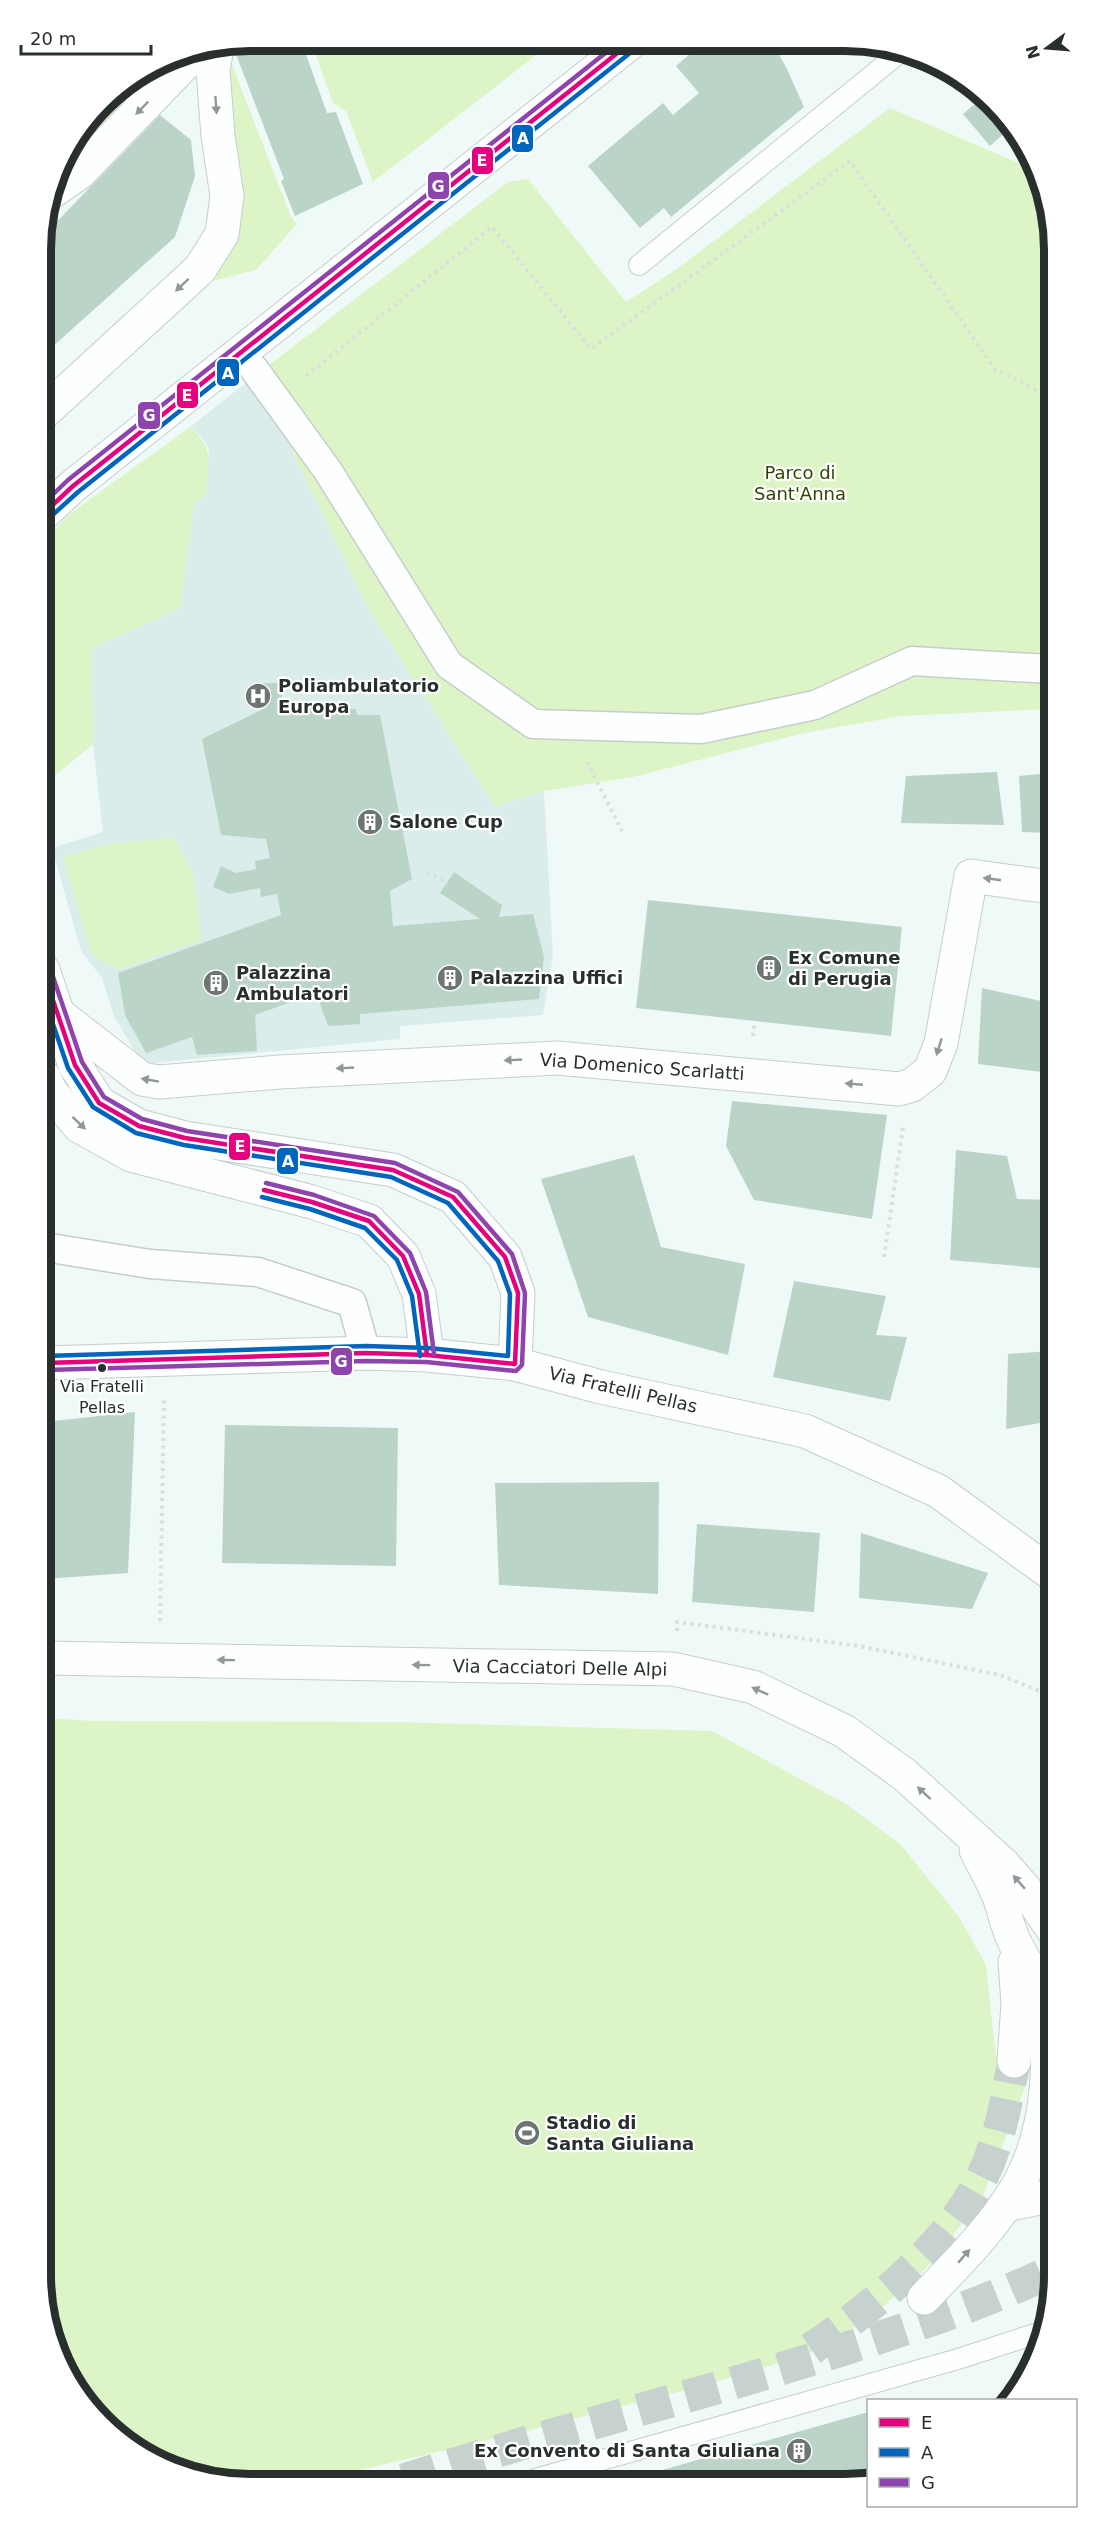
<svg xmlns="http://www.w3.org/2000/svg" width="1095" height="2525" viewBox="0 0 1095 2525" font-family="'DejaVu Sans',sans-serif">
  <rect width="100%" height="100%" fill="#effaf8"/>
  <path fill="#daedea" d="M256 375 368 608 495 806 544 791 553 957 543 1015 400 1026V1039L142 1064 114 1016 102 978 81 951 52 848 103 832 93 744 91 648 180 608 194 502 206 495 209 449 201 436 190 427Z"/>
  <path fill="#dcf4c6" d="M327 41 553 42 373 182 346 111 333 103 314 50Z
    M226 49 291 217 297 224 256 270 204 283 239 231 243 198 232 138Z
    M170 56 58 171 62 157 111 93Z
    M890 108 1021 164 1028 163 1047 196 1049 709 901 716 804 733 633 777 544 791 495 806 368 608 256 375 508 182 528 179 626 302 674 271Z
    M190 427C216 449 208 464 206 495L194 502 180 608 92 648 93 744 57 774 43 775 42 542 71 513Z
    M174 838 193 873 201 940 119 969 95 958 90 949 63 857 108 844Z
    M46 1718 93 1721 397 1722 712 1731 846 1804 900 1844 959 1917 986 1965 996 2058 1032 2069 983 2196 931 2264 870 2318 809 2354 705 2385 527 2431 360 2470 212 2478 152 2459 102 2423 48 2329Z"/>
  <path fill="#bbd4c8" d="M250 40 316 41 304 49 327 113 336 112 363 184 295 216 281 181 284 179 232 44Z
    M703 43 773 44 787 69 804 107 671 217 664 208 640 228 588 166 663 103 673 115 699 93 676 66Z
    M953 73 993 102 1009 129 990 146 963 114 976 103 951 74Z
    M160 115 191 140 195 176 175 237 41 357V238Z
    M261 683H278L284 704 356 709 357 715H380L412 879 390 891 393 926 480 919 440 893 454 872 502 905 499 917 533 914 544 957 539 999 360 1014V1024L328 1026 316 993 255 1015 257 1051 197 1055 192 1037 146 1053 125 1015 118 973 281 915 277 894 261 897 260 888 229 894 213 887 221 866 236 873 256 869 255 861 270 858 266 839 221 835 202 739 265 708Z
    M997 772 1004 825 901 823 906 776Z
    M1049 773V833L1022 832 1019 776Z
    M648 900 902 927 891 1036 636 1008Z
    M982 988 1050 1003V1073L978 1064Z
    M732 1101 887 1115 872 1219 754 1200 726 1146Z
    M956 1150 1007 1156 1017 1199 1051 1200V1269L950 1260Z
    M634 1155 661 1247 745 1264 728 1355 588 1317 541 1179Z
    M794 1281 886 1296 876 1335 907 1337 890 1401 773 1377Z
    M1051 1351V1421L1006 1429 1008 1354Z
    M135 1412 128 1573 45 1579V1422Z
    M225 1425 398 1428 396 1566 222 1563Z
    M659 1482 658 1594 499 1585 495 1483Z
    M697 1524 820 1533 814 1612 692 1602Z
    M861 1533 988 1573 972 1609 859 1598Z
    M868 2412V2478L634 2479V2478Z"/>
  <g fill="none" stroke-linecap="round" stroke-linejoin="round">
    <path stroke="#c7d1d0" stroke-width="33" stroke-dasharray="33 16" stroke-linecap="butt" d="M811 2349C874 2306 949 2246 983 2175 1000 2140 1007 2098 1014 2061
      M404 2480C546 2434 690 2398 832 2353 907 2329 983 2304 1054 2270"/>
    <g stroke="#c6cdcd" stroke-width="22">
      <path id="service" d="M639 265 903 50
        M535 2479 958 2359 1044 2331"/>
    </g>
    <g stroke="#c6cdcd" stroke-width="31">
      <path id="pedestrian" d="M254 369 328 471 449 665 533 724 701 729 815 705 912 661 1049 669
        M44 1247 150 1264 258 1272 352 1303 366 1353"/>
    </g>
    <g stroke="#c6cdcd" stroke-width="35">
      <path id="minor" d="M53 191 79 173 197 51
        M42 414 200 269 222 234 227 196 218 136 213 71 217 47
        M57 1013 142 1079 159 1082 280 1072 557 1058 899 1089 912 1085 930 1071 941 1043 971 876 1050 887"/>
    </g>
    <g stroke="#c6cdcd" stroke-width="35">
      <path id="tertiary" d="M42 515 73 486 630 43
        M43 970 75 1065 99 1103 139 1126 185 1138 393 1170 453 1197 505 1257 518 1293 515 1364
        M44 1077 51 1092 79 1126 131 1155 312 1202 369 1221 403 1256 419 1294 427 1355
        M45 1363 366 1353 427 1355 515 1364 601 1387 805 1431 938 1491 1052 1574
        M45 1658 673 1669 753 1687 844 1731 905 1775 1004 1865 1025 1889 1053 1930
        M1014 2061 1018 2003 1015 1962
        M1006 2205 1039 2198 1054 2201
        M924 2298C957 2264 993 2228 1017 2187 1050 2130 1056 2045 1036 1983 1031 1969 1021 1956 1015 1943 1008 1929 1005 1914 1000 1899 994 1883 984 1866 976 1850"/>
    </g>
    <path stroke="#dbdede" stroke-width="4" stroke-dasharray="3 4.5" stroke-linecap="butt" d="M306 376 492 227 591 349 850 161 995 369 1048 396
      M587 762 622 831
      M427 873 445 881 446 885
      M753 1036 755 1021
      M884 1257 903 1127
      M160 1621 164 1399
      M677 1631V1622L859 1646 1000 1675 1052 1696"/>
    <use href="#service" stroke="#fdfefe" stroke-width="20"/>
    <use href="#pedestrian" stroke="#fdfefe" stroke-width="28"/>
    <use href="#minor" stroke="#fdfefe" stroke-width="33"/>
    <use href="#tertiary" stroke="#fdfefe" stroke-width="33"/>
    <g stroke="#fff" stroke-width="9">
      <path id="bus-1" d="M42 515 73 486 630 43
        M43 971 75 1065 99 1103 139 1126 185 1138 393 1170 453 1197 505 1257 518 1293 515 1364 427 1355 366 1353 45 1363
        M264 1190 312 1202 369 1221 403 1256 419 1294 427 1355"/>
    </g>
    <g stroke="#fff" stroke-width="9">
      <path id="bus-2" d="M47 520 78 492 635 49
        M43 995 68 1068 93 1107 136 1133 184 1145 391 1177 448 1203 498 1261 510 1294 508 1356 428 1348 366 1346 45 1356
        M262 1197 310 1209 365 1228 397 1260 412 1296 420 1356"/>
    </g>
    <g stroke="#fff" stroke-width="9">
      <path id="bus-3" d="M42 505 68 480 618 43
        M266 1183 314 1195 374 1216 410 1253 426 1292 434 1354
        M45 1370 366 1361 426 1362 516 1371 522 1365 525 1293 512 1254 458 1192 395 1163 187 1131 142 1119 104 1097 82 1062 50 968"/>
    </g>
    <use href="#bus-1" stroke="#e5007d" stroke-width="4.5"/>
    <use href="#bus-2" stroke="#0065bd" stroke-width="4.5"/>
    <use href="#bus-3" stroke="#8e44ad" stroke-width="4.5"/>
  </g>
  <defs><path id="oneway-solid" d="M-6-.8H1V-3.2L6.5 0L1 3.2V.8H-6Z" transform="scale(1.5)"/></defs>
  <g fill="#929696">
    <use href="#oneway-solid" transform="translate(216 105) rotate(86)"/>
    <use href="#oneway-solid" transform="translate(142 108) rotate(134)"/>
    <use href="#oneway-solid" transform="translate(182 285) rotate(137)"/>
    <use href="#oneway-solid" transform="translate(992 879) rotate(-172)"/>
    <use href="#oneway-solid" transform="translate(939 1047) rotate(107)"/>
    <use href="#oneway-solid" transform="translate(513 1060) rotate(177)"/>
    <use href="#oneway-solid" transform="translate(345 1068) rotate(177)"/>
    <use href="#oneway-solid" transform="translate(150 1080) rotate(-170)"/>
    <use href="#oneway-solid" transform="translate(854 1084) rotate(-175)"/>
    <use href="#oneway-solid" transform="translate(79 1123) rotate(43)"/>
    <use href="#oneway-solid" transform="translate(226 1660) rotate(-179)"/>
    <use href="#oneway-solid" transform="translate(421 1665) rotate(-179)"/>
    <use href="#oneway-solid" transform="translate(760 1691) rotate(-156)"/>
    <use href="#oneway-solid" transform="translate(924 1793) rotate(-137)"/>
    <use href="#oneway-solid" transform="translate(1019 1882) rotate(-131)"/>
    <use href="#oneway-solid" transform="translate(964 2256) rotate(-49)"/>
  </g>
  <defs>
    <g id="hospital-disc" transform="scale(1.35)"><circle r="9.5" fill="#6e7675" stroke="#fff"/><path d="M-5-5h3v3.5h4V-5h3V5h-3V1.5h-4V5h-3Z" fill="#fff"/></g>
    <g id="building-disc" transform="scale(1.35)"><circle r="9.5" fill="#6e7675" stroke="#fff"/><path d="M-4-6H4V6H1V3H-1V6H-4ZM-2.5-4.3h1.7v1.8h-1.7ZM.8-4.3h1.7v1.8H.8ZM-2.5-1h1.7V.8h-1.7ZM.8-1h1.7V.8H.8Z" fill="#fff"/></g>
    <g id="stadium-disc" transform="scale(1.35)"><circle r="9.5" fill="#6e7675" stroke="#fff"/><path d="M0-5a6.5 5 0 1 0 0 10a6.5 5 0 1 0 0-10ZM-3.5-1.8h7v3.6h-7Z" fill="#fff"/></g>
  </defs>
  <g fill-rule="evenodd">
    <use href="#hospital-disc" x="258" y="696"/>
    <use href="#building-disc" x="370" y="822"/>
    <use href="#building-disc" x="769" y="968"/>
    <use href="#building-disc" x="450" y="978"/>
    <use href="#building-disc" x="216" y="983"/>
    <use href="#stadium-disc" x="527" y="2133"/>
    <use href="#building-disc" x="799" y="2451"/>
  </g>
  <circle fill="#282f2e" stroke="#fff" stroke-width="2" cx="102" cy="1368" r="5"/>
  <g text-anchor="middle" stroke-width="4.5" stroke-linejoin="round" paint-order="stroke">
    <g font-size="16" fill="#282f2e" stroke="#fff">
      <text x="102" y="1392">Via Fratelli<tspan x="102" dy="21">Pellas</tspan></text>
    </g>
    <g font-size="18" fill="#304600" stroke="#fff">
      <text x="800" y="479">Parco di<tspan x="800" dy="21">Sant'Anna</tspan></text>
    </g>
    <g font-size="18" font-weight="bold" fill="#282f2e" stroke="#fff" text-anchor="start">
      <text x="278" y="692">Poliambulatorio<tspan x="278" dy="21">Europa</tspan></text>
      <text x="389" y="828">Salone Cup</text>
      <text x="788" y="964">Ex Comune<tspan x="788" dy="21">di Perugia</tspan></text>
      <text x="236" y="979">Palazzina<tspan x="236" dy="21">Ambulatori</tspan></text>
      <text x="470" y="984">Palazzina Uffici</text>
      <text x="546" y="2129">Stadio di<tspan x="546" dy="21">Santa Giuliana</tspan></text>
      <text x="780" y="2457" text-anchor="end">Ex Convento di Santa Giuliana</text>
    </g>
    <g font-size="18" fill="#282f2e" stroke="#fff">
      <text transform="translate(642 1067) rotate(4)" y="6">Via Domenico Scarlatti</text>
      <text transform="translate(623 1390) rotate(13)" y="6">Via Fratelli Pellas</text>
      <text transform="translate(560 1668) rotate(1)" y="6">Via Cacciatori Delle Alpi</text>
    </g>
  </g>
  <path d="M0 0H1095V2525H0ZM250 51H845A199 199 0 0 1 1044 250V2275A199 199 0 0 1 845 2474H250A199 199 0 0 1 51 2275V250A199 199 0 0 1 250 51Z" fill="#fff" fill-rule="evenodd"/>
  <path fill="none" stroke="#282f2e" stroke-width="8" d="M250 51H845A199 199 0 0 1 1044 250V2275A199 199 0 0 1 845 2474H250A199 199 0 0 1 51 2275V250A199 199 0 0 1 250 51Z"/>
  <g stroke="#fff" stroke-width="2">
    <rect x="511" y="124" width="23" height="29" rx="6" fill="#0065bd"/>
    <rect x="471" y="146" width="23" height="29" rx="6" fill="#e5007d"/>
    <rect x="427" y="171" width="23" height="29" rx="6" fill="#8e44ad"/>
    <rect x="216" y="358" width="24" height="29" rx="6" fill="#0065bd"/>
    <rect x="176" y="381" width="23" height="28" rx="6" fill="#e5007d"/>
    <rect x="137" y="401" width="24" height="29" rx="6" fill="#8e44ad"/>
    <rect x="228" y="1132" width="23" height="29" rx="6" fill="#e5007d"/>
    <rect x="276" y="1147" width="23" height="28" rx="6" fill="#0065bd"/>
    <rect x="330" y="1347" width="23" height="29" rx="6" fill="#8e44ad"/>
  </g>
  <g font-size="16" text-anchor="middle" font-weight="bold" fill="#fff">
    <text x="523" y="144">A</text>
    <text x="482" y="166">E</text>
    <text x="438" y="192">G</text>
    <text x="228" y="379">A</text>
    <text x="187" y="401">E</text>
    <text x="149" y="421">G</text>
    <text x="240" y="1152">E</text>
    <text x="288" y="1167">A</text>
    <text x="341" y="1367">G</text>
  </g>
  <rect x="867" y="2399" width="210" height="108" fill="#ffffff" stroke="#a9acab" stroke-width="1.5"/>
  <rect x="879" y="2418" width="30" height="9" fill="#e5007d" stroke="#a9acab" stroke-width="1.5"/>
  <text x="921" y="2429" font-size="18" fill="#282f2e">E</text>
  <rect x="879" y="2448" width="30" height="9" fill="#0065bd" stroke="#a9acab" stroke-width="1.5"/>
  <text x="921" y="2459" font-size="18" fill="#282f2e">A</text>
  <rect x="879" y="2478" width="30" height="9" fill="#8e44ad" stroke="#a9acab" stroke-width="1.5"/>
  <text x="921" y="2489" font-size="18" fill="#282f2e">G</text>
  <g transform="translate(1047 48) rotate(254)" stroke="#ffffff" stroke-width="4.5" paint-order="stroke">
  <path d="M0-4.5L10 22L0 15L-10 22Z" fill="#282f2e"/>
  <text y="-9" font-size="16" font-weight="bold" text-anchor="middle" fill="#282f2e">N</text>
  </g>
  <path d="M21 45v9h130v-9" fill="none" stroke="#282f2e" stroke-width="3"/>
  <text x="30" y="45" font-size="18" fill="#282f2e" stroke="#ffffff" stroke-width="4.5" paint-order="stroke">20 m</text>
</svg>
